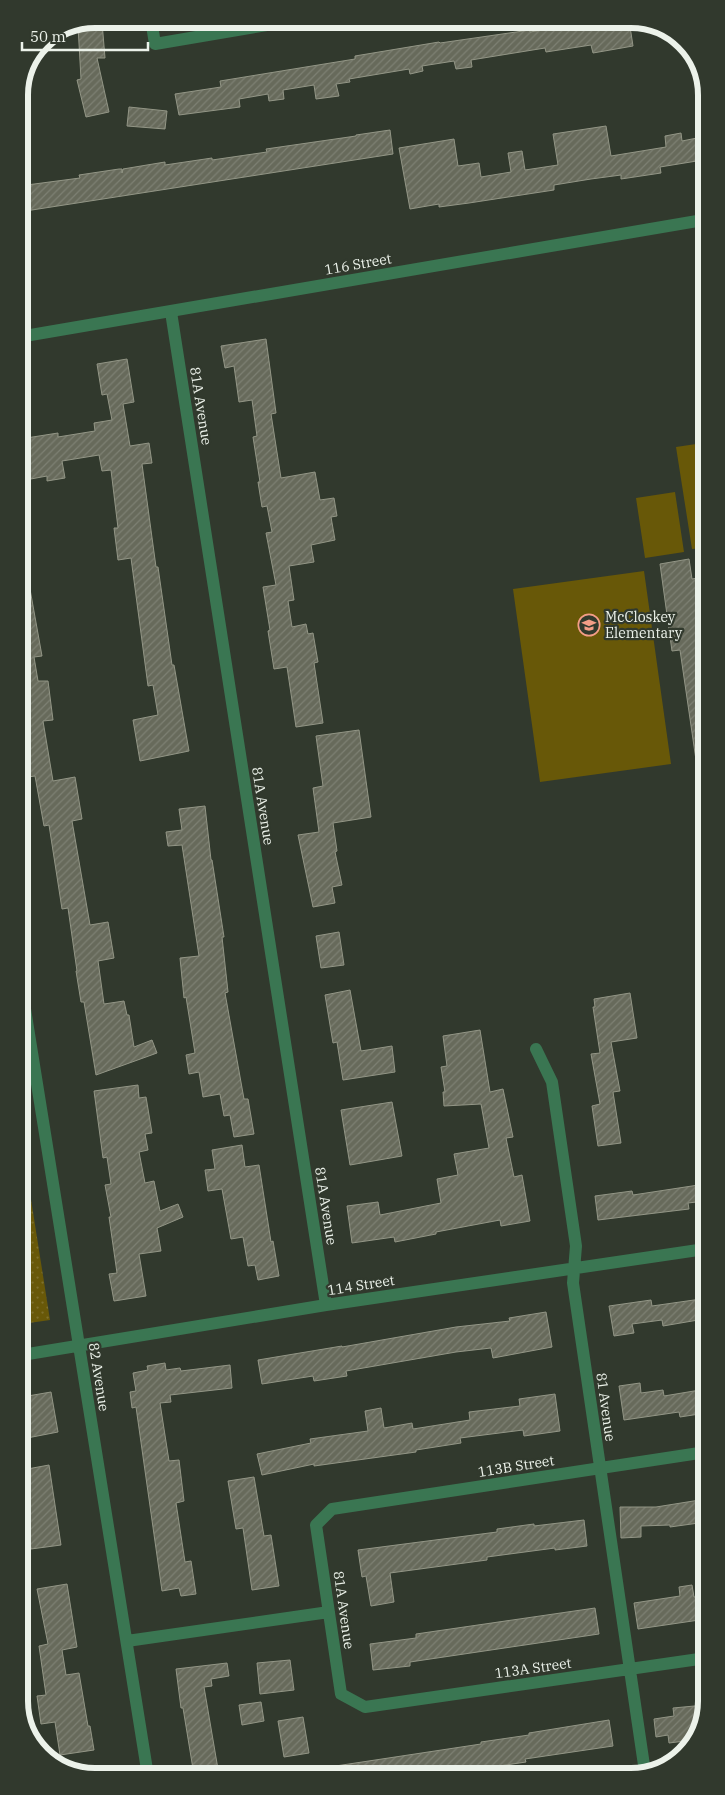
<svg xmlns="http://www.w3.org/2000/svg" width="725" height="1795" viewBox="0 0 725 1795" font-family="'IBM Plex Serif',serif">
  <defs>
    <pattern id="grass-dots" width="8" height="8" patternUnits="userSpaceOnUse" patternTransform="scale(1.25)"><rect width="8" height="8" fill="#685808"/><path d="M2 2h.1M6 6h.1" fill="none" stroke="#7e702c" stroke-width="1.8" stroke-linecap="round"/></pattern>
    <pattern id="building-hatch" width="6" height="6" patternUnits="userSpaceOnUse" patternTransform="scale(1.25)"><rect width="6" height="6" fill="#676a5b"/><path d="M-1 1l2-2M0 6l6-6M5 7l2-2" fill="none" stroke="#7d8073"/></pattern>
  </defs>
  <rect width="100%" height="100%" fill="#31392d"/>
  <path fill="url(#grass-dots)" d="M21 1136 50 1320 22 1324Z"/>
  <path fill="#685808" d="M703 443V548L692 549 676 447Z
    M675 492 684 552 645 558 636 498Z
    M644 571 671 764 540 782 513 589Z"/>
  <path fill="url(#building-hatch)" stroke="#939686" d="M629 20 633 46 593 53 591 45 546 52 545 48 471 60 472 67 456 69 454 61 422 66 423 71 410 74 409 69 349 79 350 82 336 84 339 96 316 99 314 85 283 90 284 99 269 101 268 94 239 99 240 107 179 115 175 94 221 87 220 81 355 59V56L439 42 440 43 530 30V32L580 24V28Z
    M102 22 105 58H97L109 112 86 117 77 80 81 79 78 26Z
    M129 107 167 111 165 129 127 126Z
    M606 126 611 156 666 147 665 136 681 133 682 141 702 137 703 160 660 167 661 173 621 179V175L591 179 554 185V190L469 203 439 207V204L410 209 399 148 454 139 458 166 479 163 481 177 511 172 508 153 522 151 525 170 558 165 553 134Z
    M390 130 393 154 19 212V186L80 178 79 175 119 169H122V173L123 169 165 162V165L212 158V160L267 152 266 149 356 136V135Z
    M266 339 276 413 271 414 281 478 315 472 320 500 334 498 337 516 331 517 335 540 311 545 314 562 289 566 294 600 288 601 292 627 306 624 308 634 313 633 318 662 314 663 323 723 296 727 287 667 274 669 268 631 270 630 263 587 276 585 266 533 272 532 267 506 262 507 258 482H260L253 437 257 436 252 400 239 402 234 366 225 368 221 346Z
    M127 359 134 402 123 404 130 446 149 443 152 463 142 464 156 567H158L172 665H174L189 751 140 761 133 720 158 715 153 685 148 686 131 558 118 560 114 528H118L111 470 102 471 99 455 62 461 65 478 47 481V476L20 481V439L58 433V437L95 431 94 423 112 420 107 394 102 395 97 364Z
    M689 559 692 579 704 577V760H696L680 650 672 651 660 564Z
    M20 578H28L42 656 34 657 38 681H48L53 720 43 721 53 781 75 777 82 819 72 821 90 925 108 922 114 958 98 961 104 1004 124 1001 127 1015H129L134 1047 152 1040 157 1053 96 1075 84 1002H81L76 971H77L68 908 62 909 49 825 44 826 35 776 28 777 20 728Z
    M359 730 371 817 333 823 337 851 335 852 342 885 332 887 335 903 313 907 298 835 319 832 313 788 323 786 316 736Z
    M205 806 211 860H212L224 937H222L228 992 225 993 244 1099H248L254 1134 234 1137 230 1115 224 1116 220 1094 203 1097 199 1072 189 1074 186 1055 195 1053 186 997 184 998 180 958 199 956 182 845 168 846 166 832 182 830 179 809Z
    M339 932 344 965 321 968 316 936Z
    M350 990 361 1051 392 1046 395 1072 343 1080 337 1042 333 1043 325 995Z
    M630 993 637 1038 611 1042 620 1091 613 1092 621 1143 598 1146 592 1106 600 1104 591 1054 600 1053 593 1007H595L594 999Z
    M480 1030 490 1092 503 1089 513 1137 506 1138 514 1177 522 1175 530 1221 501 1226 500 1220 436 1232V1234L395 1242 394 1237 352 1243 347 1206 378 1202 380 1215 441 1203 437 1179 458 1175 454 1154 489 1148 481 1104 444 1106 443 1092H445L441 1067 447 1066 443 1036Z
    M138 1085 139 1098 146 1097 152 1133 145 1134 148 1150 139 1152 145 1183 154 1181 160 1211 178 1204 183 1217 157 1228 161 1251 139 1254 146 1296 114 1301 109 1274 117 1273 109 1217H111L105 1185 111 1184 107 1157 103 1158 94 1091Z
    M392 1102 402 1156 350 1165 341 1110Z
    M242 1145 245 1167 259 1165 271 1242 273 1241 279 1276 258 1280 255 1265 248 1266 243 1237 231 1239 222 1189 208 1191 205 1170 215 1169 212 1150Z
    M705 1184V1201L688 1203 689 1209 598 1220 595 1196 632 1191 633 1195Z
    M701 1299 704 1319 663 1326 662 1320 632 1324 634 1333 614 1336 609 1306 651 1300 652 1306Z
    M546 1312 552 1347 493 1358 491 1348 456 1352 346 1371 347 1376 314 1381 313 1376 262 1384 258 1360 342 1346V1347L456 1327 510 1321 509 1318Z
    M165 1363 166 1370 180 1368 181 1371 230 1365 232 1388 170 1395 171 1402 160 1403 169 1461 179 1460 184 1501 176 1503 185 1562 191 1561 196 1594 181 1596 179 1588 162 1591 136 1407 132 1408 130 1392 136 1391 133 1373 148 1370 147 1366Z
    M640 1383 641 1393 663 1390 664 1396 706 1389V1413L680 1417 679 1412 624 1420 619 1386Z
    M51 1392 58 1432 22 1439V1397Z
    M555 1394 560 1431 524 1436 523 1430 460 1438 461 1443 416 1450V1452L314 1466V1464L262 1475 257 1454 311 1443 310 1439 368 1431 365 1411 381 1408 384 1428 412 1423 413 1429 470 1420 469 1412 520 1406 519 1399Z
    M49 1465 61 1545 31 1549 25 1511 22 1512V1470Z
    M254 1477 264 1536 271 1535 279 1586 252 1590 243 1528 236 1529 228 1481Z
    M706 1499V1522L670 1527V1525L641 1526V1537L621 1538 620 1507H656Z
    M584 1520 587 1546 555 1550V1548L487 1557V1560L390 1573 394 1602 371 1606 366 1576 362 1577 358 1550 497 1532V1529L534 1524V1526Z
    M67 1584 77 1647 62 1650 66 1675 79 1673 88 1726H90L94 1750 60 1755 55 1722 41 1724 37 1696 46 1695 39 1646 48 1644 37 1589Z
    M692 1585 694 1597 706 1596V1619L638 1629 634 1603 680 1596 679 1587Z
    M595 1608 599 1634 410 1662V1666L373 1670 370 1644 416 1638V1634Z
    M290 1660 294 1690 260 1694 257 1663Z
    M227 1663 229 1676 211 1679 212 1686 204 1687 219 1775H194L183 1708H181L176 1669Z
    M261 1702 264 1721 242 1725 239 1705Z
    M705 1705 693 1740 669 1743 668 1735 656 1737 654 1719 674 1716 673 1708Z
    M303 1717 309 1753 284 1757 278 1721Z
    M609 1720 613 1746 525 1759 526 1762 445 1774H330L329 1767 481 1744V1742L529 1735V1733Z"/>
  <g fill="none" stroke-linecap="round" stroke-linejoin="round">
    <path stroke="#3a7652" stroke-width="12" d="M151 19 155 44 303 19
      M171 312 326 1305
      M19 337 703 220
      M21 984 148 1776
      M536 1049 552 1082 576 1246 573 1283 645 1772
      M22 1355 326 1305 705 1249
      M706 1452 332 1509 316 1525 341 1694 365 1707 706 1658
      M127 1641 329 1612"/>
  </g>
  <defs>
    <g id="school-ring" transform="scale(1.125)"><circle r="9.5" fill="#31392d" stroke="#f49e87" stroke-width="1.5"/><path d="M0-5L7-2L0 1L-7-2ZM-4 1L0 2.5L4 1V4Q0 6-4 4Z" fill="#f49e87"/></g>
  </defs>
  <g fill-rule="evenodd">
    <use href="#school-ring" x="589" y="625"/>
  </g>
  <g text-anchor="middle" stroke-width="4.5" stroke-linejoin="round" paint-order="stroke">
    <g font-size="14" fill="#ecf2ea" stroke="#31392d">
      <text transform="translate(358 264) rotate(-10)" y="5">116 Street</text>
      <text transform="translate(201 406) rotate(81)" y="5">81A Avenue</text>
      <text transform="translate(263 806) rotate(81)" y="5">81A Avenue</text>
      <text transform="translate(326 1206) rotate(81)" y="5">81A Avenue</text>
      <text transform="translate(361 1285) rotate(-9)" y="5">114 Street</text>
      <text transform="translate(99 1377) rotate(81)" y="5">82 Avenue</text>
      <text transform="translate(606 1407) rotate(82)" y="5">81 Avenue</text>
      <text transform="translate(516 1466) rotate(-9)" y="5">113B Street</text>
      <text transform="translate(344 1610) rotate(82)" y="5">81A Avenue</text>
      <text transform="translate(533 1668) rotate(-8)" y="5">113A Street</text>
    </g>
    <g font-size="14" fill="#ecf2ea" stroke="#31392d" text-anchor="start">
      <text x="605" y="622">McCloskey<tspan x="605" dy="16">Elementary</tspan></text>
    </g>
  </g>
  <path d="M0 0H725V1795H0ZM95 28H631A67 67 0 0 1 698 95V1701A67 67 0 0 1 631 1768H95A67 67 0 0 1 28 1701V95A67 67 0 0 1 95 28Z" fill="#31392d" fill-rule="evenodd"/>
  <path fill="none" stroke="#ecf2ea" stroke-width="6" d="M95 28H631A67 67 0 0 1 698 95V1701A67 67 0 0 1 631 1768H95A67 67 0 0 1 28 1701V95A67 67 0 0 1 95 28Z"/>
  <path d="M22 42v8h126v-8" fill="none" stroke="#ecf2ea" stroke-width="2.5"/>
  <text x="30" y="42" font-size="15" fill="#ecf2ea" stroke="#31392d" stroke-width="4" paint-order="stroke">50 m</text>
</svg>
